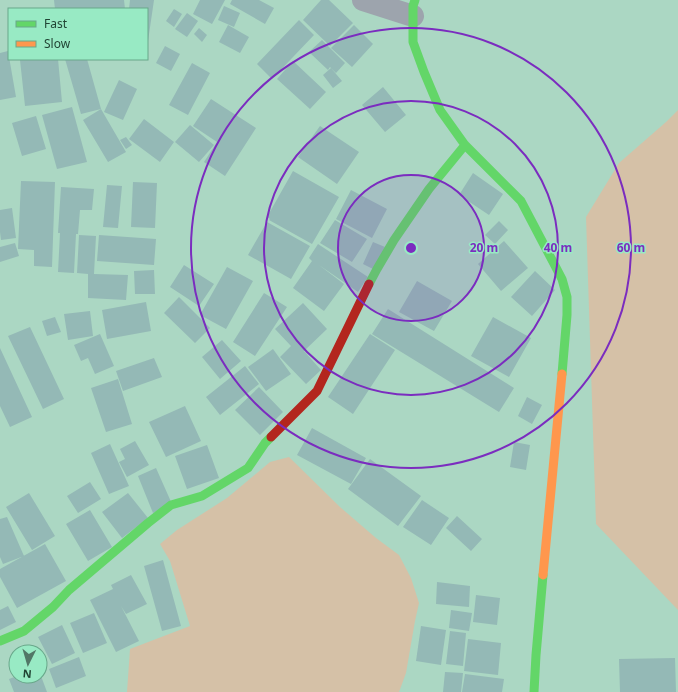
<svg xmlns="http://www.w3.org/2000/svg" width="678" height="692" viewBox="0 0 678 692" font-family="'Noto Sans',sans-serif">
  <rect width="100%" height="100%" fill="#abd7c3"/>
  <path fill="#d5c1a7" d="M678 110V610L596 524 586 217 619 163 666 122Z
    M289 457 340 507 376 538 399 555 411 578 419 603 415 621 406 673 399 692H127L130 649 190 626 170 561 160 544 177 530 227 498 270 462Z"/>
  <path fill="#94b9b6" d="M54 0H124L125 9H55Z
    M130 0H154L148 41H147V9H129Z
    M200 0H225L212 24 193 14Z
    M232 0H259L274 8 265 24 230 4Z
    M321 0H329L353 23 330 46 303 20Z
    M224 6 240 13 234 27 218 20Z
    M174 9 182 14 174 27 166 21Z
    M187 13 198 21 187 37 175 29Z
    M299 20 314 35 272 79 257 64Z
    M228 25 249 37 240 53 219 42Z
    M354 25 373 44 352 67 331 48Z
    M199 28 207 35 202 42 194 34Z
    M322 40 345 63 336 73 330 67 328 70 309 52Z
    M165 46 180 54 171 71 156 63Z
    M8 51 16 97 0 100V53Z
    M35 59H58L62 102 25 106 20 60Z
    M65 59H87L101 109 81 114Z
    M293 61 326 92 310 109 277 79Z
    M192 63 210 73 188 115 169 105Z
    M331 68 342 81 333 88 323 75Z
    M119 80 137 89 123 120 104 112Z
    M383 87 406 115 385 132 362 105Z
    M211 99 256 128 225 176 204 162 217 142 193 126Z
    M72 107 87 162 57 169 42 115Z
    M101 109 126 152 108 162 83 120Z
    M36 116 46 149 22 156 12 123Z
    M144 119 174 142 160 162 129 139Z
    M190 125 214 145 199 162 175 142Z
    M320 126 359 152 337 184 298 157Z
    M126 137 132 145 126 149 120 140Z
    M293 171 339 197 312 244 269 220 270 219 267 217Z
    M473 173 503 194 489 215 459 195Z
    M21 181 55 182 52 267 34 266V250L18 249Z
    M133 182 157 183 155 228 131 227Z
    M107 185 122 186 118 228 103 227Z
    M61 187 94 189 92 210H80L78 234H76L74 273 58 272 60 233H58Z
    M351 190 387 209 372 238 336 219Z
    M12 208 16 238 1 240 0 232V210Z
    M335 220 367 239 352 262 320 243Z
    M499 221 508 230 495 244 485 235Z
    M267 222 310 246 291 279 248 255Z
    M79 235 96 236 94 274 128 275 126 300 88 298V274L77 273Z
    M99 235 156 239 154 265 97 261Z
    M504 241 528 268 501 291 478 264Z
    M373 242 385 247 375 270 363 264Z
    M15 243 19 256 0 262V247Z
    M318 244 368 277 358 292 319 265 344 284 324 311 293 288 312 261 309 258Z
    M184 265 214 284 199 306 170 287Z
    M227 267 253 281 226 329 200 315Z
    M154 270 155 294H135L134 271Z
    M535 271 555 290 532 316 511 297Z
    M417 281 452 301 434 331 399 312Z
    M264 293 287 307 255 356 233 342Z
    M179 297 210 328 195 343 164 313Z
    M146 302 151 331 107 339 102 310Z
    M303 303 327 329 304 351 321 370 306 384 280 357 291 346 275 329Z
    M388 309 514 388 499 412 372 334Z
    M90 311 93 336 68 340 64 314Z
    M55 317 61 332 47 336 42 321Z
    M493 317 531 338 509 377 471 356Z
    M30 327 64 399 43 409 8 336Z
    M100 334 114 366 95 374 88 358 81 361 74 345Z
    M370 334 395 350 353 414 328 397Z
    M222 340 241 361 220 379 202 357Z
    M0 348 32 417 10 427 0 406Z
    M273 349 291 374 266 391 248 367Z
    M154 358 162 377 123 391 116 371Z
    M245 366 259 384 220 415 206 397Z
    M118 379 132 424 106 432 91 388Z
    M259 387 283 412 260 435 235 410Z
    M527 397 542 405 532 424 518 416Z
    M185 406 201 441 166 457 149 422Z
    M312 428 366 458 351 484 297 455Z
    M135 441 149 465 127 477 119 462 125 459 120 449Z
    M514 442 530 445 526 470 510 467Z
    M110 444 129 486 109 494 91 453Z
    M207 445 219 478 187 489 175 456Z
    M370 459 421 496 398 526 348 489Z
    M156 468 172 504 153 513 138 476Z
    M90 482 101 499 78 513 67 496Z
    M29 493 55 536 32 550 6 507Z
    M128 493 148 518 122 538 102 512Z
    M422 500 449 518 431 545 403 527Z
    M90 510 112 547 88 561 66 524Z
    M457 516 482 539 471 551 446 528Z
    M7 517 24 556 3 564 0 557V519Z
    M45 544 66 581 17 608 0 577V569Z
    M163 560 181 626 162 631 144 566Z
    M131 575 147 604 126 614 121 606 139 641 116 652 90 600 113 589 111 585Z
    M437 582 470 586 469 607 436 604Z
    M476 595 500 598 497 625 473 622Z
    M8 606 16 622 0 630V610Z
    M451 610 472 613 469 631 449 628Z
    M94 613 107 643 83 653 70 623Z
    M62 625 75 653 52 664 38 637Z
    M421 626 446 630 441 665 416 661Z
    M450 631 466 633 463 666 446 664Z
    M468 639 501 643 498 675 464 671Z
    M79 657 86 676 56 688 49 669Z
    M675 658 676 692H620L619 659Z
    M445 672 463 673 461 692H443Z
    M465 674 504 679 502 692H462Z
    M17 676H41L47 692H14L9 679Z"/>
  <g fill="none" stroke-linecap="round" stroke-linejoin="round">
    <path stroke="#9da4ad" stroke-width="22" d="M363 0 413 16"/>
    <path stroke="#63d668" stroke-width="9" d="M415 0 413 6V42L424 72 440 110 465 145 521 201 562 279 567 297V315L562 374
      M369 284 377 269 394 240 429 189 465 145
      M0 641 24 631 53 607 69 590 148 523 171 505 202 496 248 468 265 443 271 437
      M534 692 536 655 543 575"/>
    <path stroke="#ff974d" stroke-width="9" d="M543 575 562 374"/>
    <path stroke="#b3261e" stroke-width="9" d="M271 437 317 391 369 284"/>
  </g>
  <circle cx="411" cy="248" r="73" fill="#7b2cbf" fill-opacity=".12"/>
  <g fill="none" stroke="#7b2cbf" stroke-width="2">
    <circle cx="411" cy="248" r="73"/>
    <circle cx="411" cy="248" r="147"/>
    <circle cx="411" cy="248" r="220"/>
  </g>
  <circle cx="411" cy="248" r="6" fill="#7b2cbf" stroke="#98eac4" stroke-width="2"/>
  <g font-size="12" text-anchor="middle" font-weight="bold" fill="#7b2cbf" stroke="#98eac4" stroke-width="3" stroke-linejoin="round" paint-order="stroke">
    <text x="484" y="252">20 m</text>
    <text x="558" y="252">40 m</text>
    <text x="631" y="252">60 m</text>
  </g>
  <rect x="8" y="8" width="140" height="52" fill="#98eac4" stroke="#68a88a"/>
  <rect x="16" y="21" width="20" height="6" fill="#63d668" stroke="#68a88a"/>
  <text x="44" y="28" font-size="12" fill="#214434">Fast</text>
  <rect x="16" y="41" width="20" height="6" fill="#ff974d" stroke="#68a88a"/>
  <text x="44" y="48" font-size="12" fill="#214434">Slow</text>
  <g transform="translate(28 664) rotate(185)"><circle r="19" fill="#98eac4" stroke="#68a88a"/>
  <path d="M0-3L7 15L0 10L-7 15Z" fill="#517766"/>
  <text y="-6" font-size="11" font-weight="bold" text-anchor="middle" fill="#214434">N</text>
  </g>
</svg>
